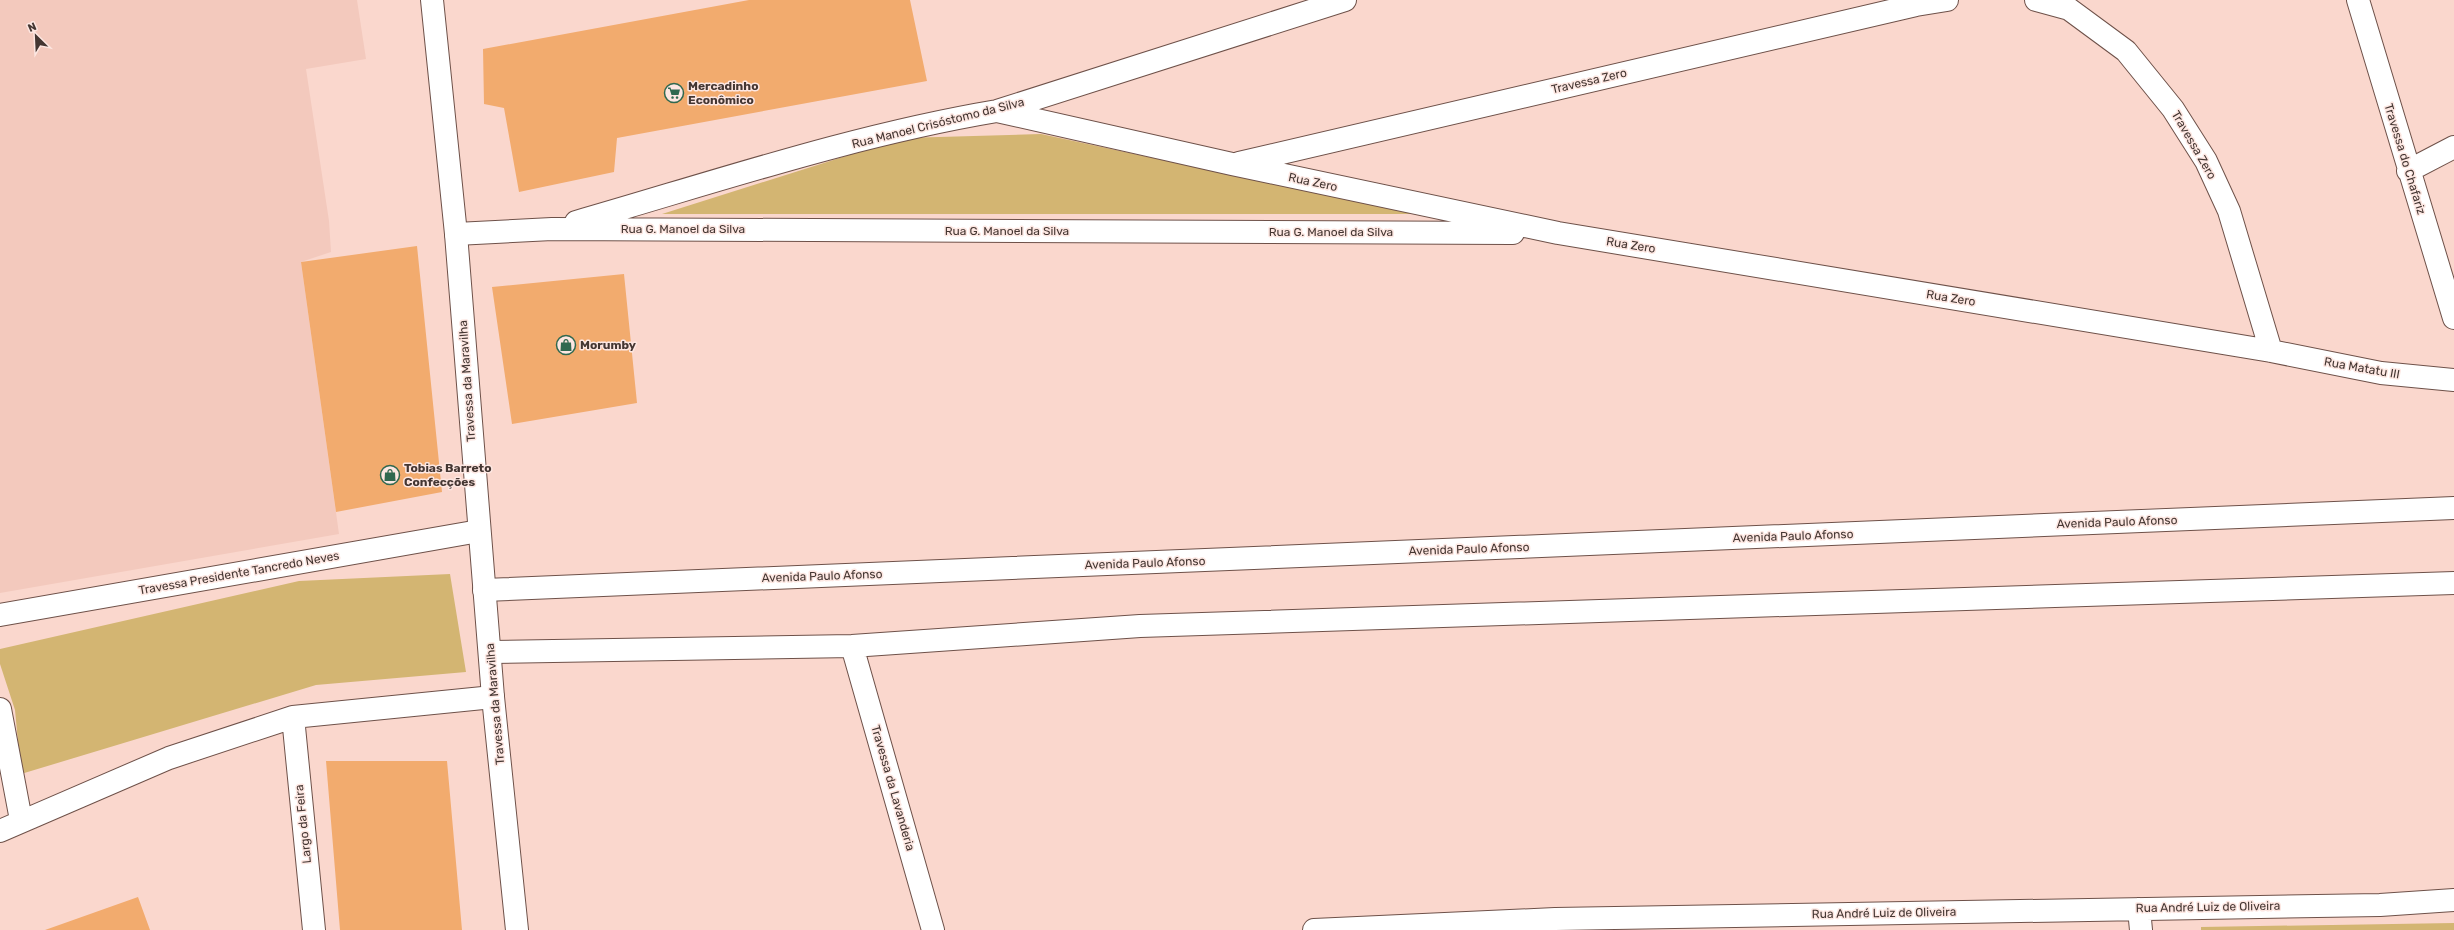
<svg xmlns="http://www.w3.org/2000/svg" width="2454" height="930" viewBox="0 0 2454 930" font-family="Rubik,sans-serif">
  <rect width="100%" height="100%" fill="#fad7cd"/>
  <path fill="#f3c9bd" d="M0 0H357L366 59 306 69 329 221 331 252 301 262 339 534 0 593Z"/>
  <path fill="#d3b572" d="M1041 134 1414 214H662L903 138Z
    M450 574 466 672 316 685 21 774 15 710 0 664V649L299 581Z
    M2454 923V930H2201V927Z"/>
  <path fill="#f2ab6e" d="M749 0H910L927 81 617 138 614 172 519 192 504 108 484 104 483 49Z
    M417 246 442 492 336 512 301 262Z
    M624 274 637 403 512 424 492 287Z
    M326 761H447L462 930H340Z
    M138 897 150 930H45Z"/>
  <g fill="none" stroke-linecap="round" stroke-linejoin="round">
    <g stroke="#6e5149" stroke-width="24">
      <path id="minor" d="M2036 0 2069 9 2126 51 2173 109 2206 161 2229 211 2271 351
        M2358 0 2454 318
        M997 111 1232 164 1558 233 2271 351 2381 373 2454 380
        M1239 163 1916 5 1947 0
        M2408 171 2454 147
        M576 222C715 182 854 135 997 111L1345 0
        M456 234 552 229 1513 233
        M484 590 2454 508
        M0 615 479 531
        M852 646 933 930
        M490 652 852 646 1140 626 2454 583
        M0 709 21 820
        M293 717 314 930
        M0 831 169 758 293 717 493 697
        M2139 909 2141 930
        M1314 930 1555 919 2380 905 2454 900"/>
    </g>
    <g stroke="#6e5149" stroke-width="24">
      <path id="major" d="M432 0 456 234 493 697 517 930"/>
    </g>
    <use href="#minor" stroke="#fff" stroke-width="22"/>
    <use href="#major" stroke="#fff" stroke-width="22"/>
  </g>
  <defs>
    <g id="supermarket-ring" transform="scale(1)"><circle r="9.5" fill="#fde7e2" stroke="#30684f" stroke-width="1.5"/><path d="M-6-5.5h2.5l.6 2H6L4.5 2H-2.5L-4.4-4H-6ZM-1.5 3.2a1.3 1.3 0 1 0 .1 0ZM3 3.2a1.3 1.3 0 1 0 .1 0Z" fill="#30684f"/></g>
    <g id="shop-ring" transform="scale(1)"><circle r="9.5" fill="#fde7e2" stroke="#30684f" stroke-width="1.5"/><path d="M-5-2.5h2.3a2.7 3.5 0 0 1 5.4 0H5L5.5 6h-11ZM-1.5-2.5h3a1.5 2.3 0 0 0-3 0Z" fill="#30684f"/></g>
  </defs>
  <g fill-rule="evenodd">
    <use href="#supermarket-ring" x="674" y="93"/>
    <use href="#shop-ring" x="566" y="345"/>
    <use href="#shop-ring" x="390" y="475"/>
  </g>
  <g text-anchor="middle" stroke-width="3" stroke-linejoin="round" paint-order="stroke">
    <g font-size="12" fill="#443632" stroke="#fde7e2">
      <text transform="translate(1589 81) rotate(-13)" y="4">Travessa Zero</text>
      <text transform="translate(938 123) rotate(-14)" y="4">Rua Manoel Crisóstomo da Silva</text>
      <text transform="translate(2194 145) rotate(60)" y="4">Travessa Zero</text>
      <text transform="translate(2405 159) rotate(73)" y="4">Travessa do Chafariz</text>
      <text transform="translate(1313 182) rotate(12)" y="4">Rua Zero</text>
      <text x="683" y="233">Rua G. Manoel da Silva</text>
      <text x="1007" y="235">Rua G. Manoel da Silva</text>
      <text x="1331" y="236">Rua G. Manoel da Silva</text>
      <text transform="translate(1631 245) rotate(9)" y="4">Rua Zero</text>
      <text transform="translate(1951 298) rotate(9)" y="4">Rua Zero</text>
      <text transform="translate(2362 368) rotate(10)" y="4">Rua Matatu III</text>
      <text transform="translate(467 381) rotate(-94)" y="4">Travessa da Maravilha</text>
      <text transform="translate(2117 522) rotate(-2)" y="4">Avenida Paulo Afonso</text>
      <text transform="translate(1793 536) rotate(-2)" y="4">Avenida Paulo Afonso</text>
      <text transform="translate(1469 549) rotate(-2)" y="4">Avenida Paulo Afonso</text>
      <text transform="translate(1145 563) rotate(-2)" y="4">Avenida Paulo Afonso</text>
      <text transform="translate(239 573) rotate(-10)" y="4">Travessa Presidente Tancredo Neves</text>
      <text transform="translate(822 576) rotate(-2)" y="4">Avenida Paulo Afonso</text>
      <text transform="translate(495 704) rotate(-95)" y="4">Travessa da Maravilha</text>
      <text transform="translate(893 788) rotate(74)" y="4">Travessa da Lavanderia</text>
      <text transform="translate(303 824) rotate(-96)" y="4">Largo da Feira</text>
      <text transform="translate(2208 907) rotate(-1)" y="4">Rua André Luiz de Oliveira</text>
      <text transform="translate(1884 913) rotate(-1)" y="4">Rua André Luiz de Oliveira</text>
    </g>
    <g font-size="12" font-weight="bold" fill="#443632" stroke="#fde7e2" text-anchor="start">
      <text x="688" y="90">Mercadinho<tspan x="688" dy="14">Econômico</tspan></text>
      <text x="580" y="349">Morumby</text>
      <text x="404" y="472">Tobias Barreto<tspan x="404" dy="14">Confecções</tspan></text>
    </g>
  </g>
  <g transform="translate(36 36) rotate(336)" stroke="#fde7e2" stroke-width="3" paint-order="stroke">
  <path d="M0-3L7 15L0 10L-7 15Z" fill="#443632"/>
  <text y="-6" font-size="11" font-weight="bold" text-anchor="middle" fill="#443632">N</text>
  </g>
</svg>
